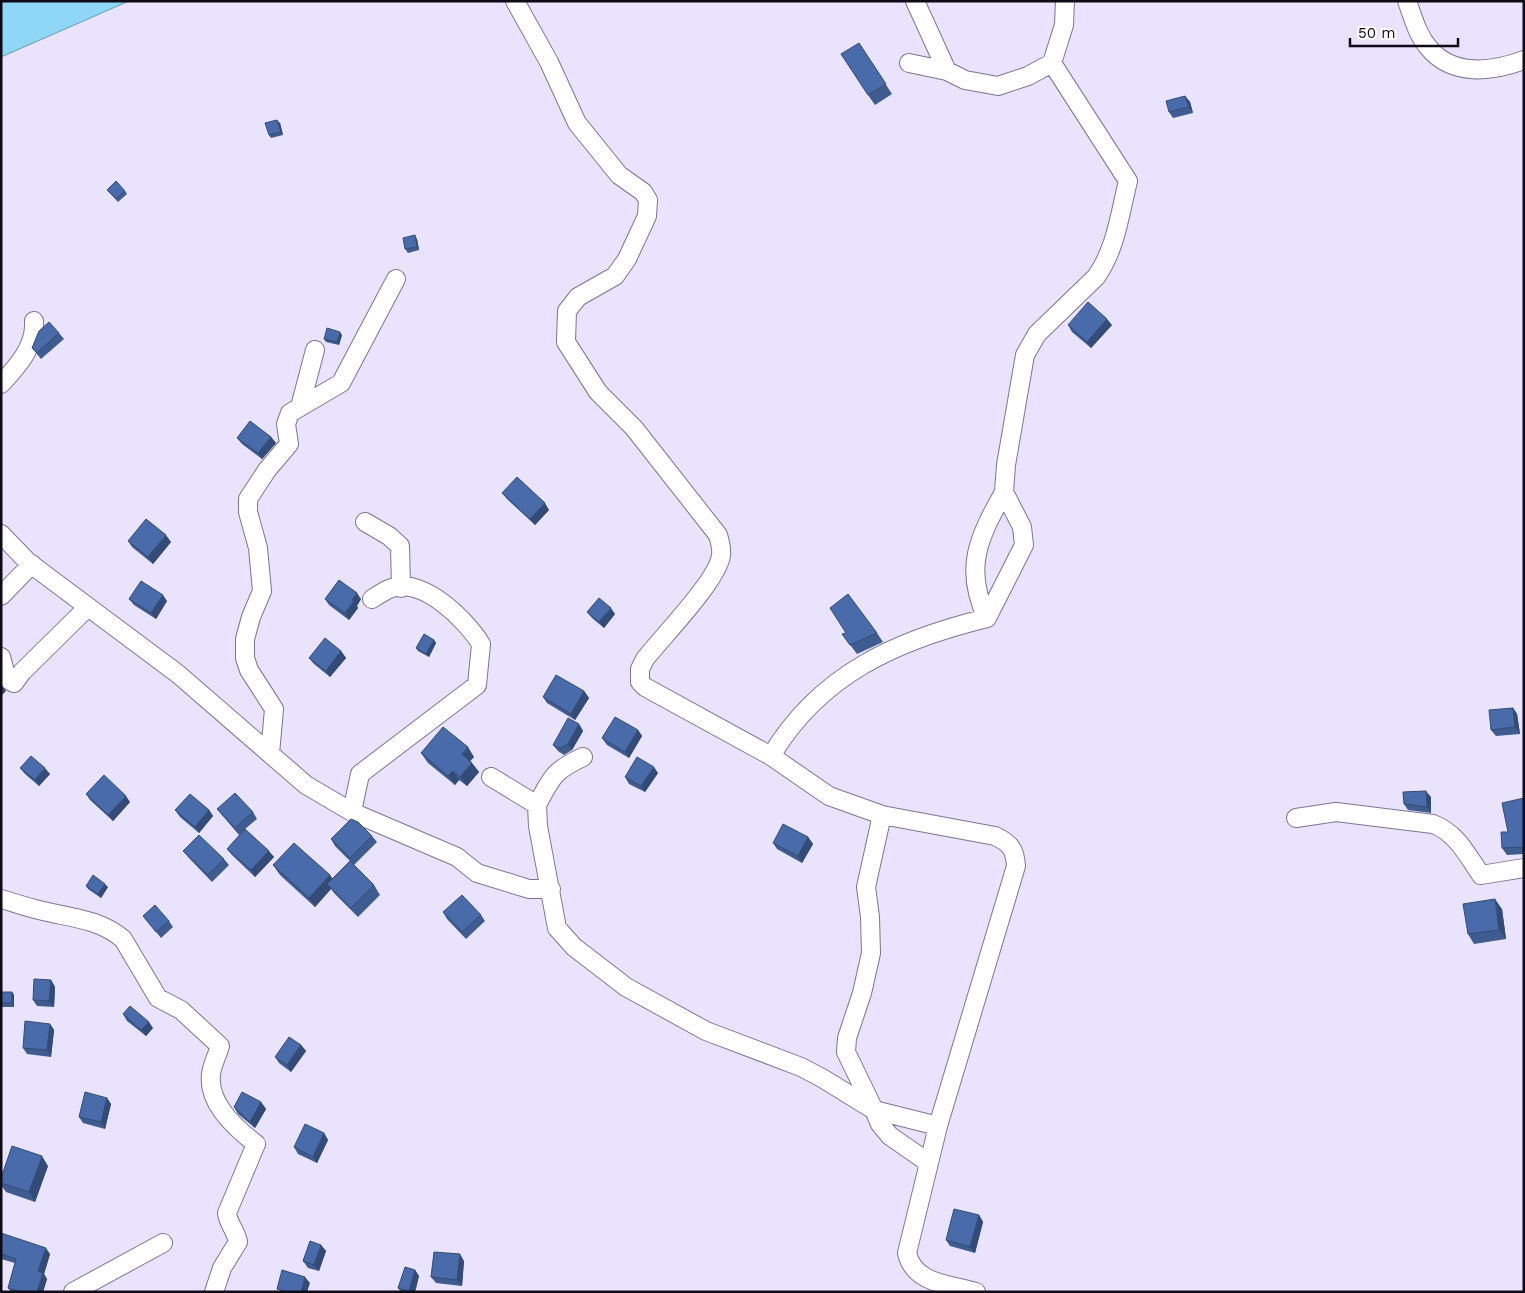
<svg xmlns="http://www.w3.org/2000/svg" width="1525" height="1293" viewBox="0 0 1525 1293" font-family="'Work Sans',sans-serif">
  <rect width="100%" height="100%" fill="#eae3fd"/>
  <path fill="#8fd7f6" stroke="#689ab3" d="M1 1H129L1 57Z"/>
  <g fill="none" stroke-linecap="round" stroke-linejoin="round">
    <g stroke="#7c7592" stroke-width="20">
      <path id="street" d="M515 1 549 62 577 123 619 175 643 192 648 200 647 216 627 259 615 276 578 297 567 311 566 342 598 392 634 428 718 535C720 542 722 548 721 555 719 579 662 637 645 659L640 669V682L645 687 771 756
        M915 1 947 71
        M1407 1C1413 17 1417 34 1428 47 1452 77 1492 72 1524 60
        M909 63 947 71 965 80 998 86 1028 76 1052 63
        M1 384C17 367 36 346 34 321
        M300 407 315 350
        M365 522 389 536 400 546 401 588
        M1 534 28 562 178 674 306 785 352 812 457 857 477 873 529 889H551
        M1 596 32 564
        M987 618C963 568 979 537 1004 492
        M1 657 7 679 14 683 22 672 88 607
        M270 754 274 709 249 670 245 658V639L251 617 262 591 258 548 248 512V499L267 470 289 444 286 424 290 413 341 383 396 279
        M491 777 537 805 538 826 557 928 574 947 626 987 706 1031 801 1067 822 1078 874 1110 880 1124 890 1136 929 1163
        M537 805C552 777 553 771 583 757
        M352 812 360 774 477 685 481 644C466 620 422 575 389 589 384 591 378 595 372 599
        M882 815 995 836C1010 843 1015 849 1016 866L938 1126
        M1296 818 1336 812 1433 824C1457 833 1467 855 1481 875L1524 868
        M1 899C15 903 29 908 43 911 72 918 99 919 123 939L158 998 181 1010 220 1046C218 1053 214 1061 212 1069 204 1100 234 1127 256 1144L227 1213C228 1224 236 1230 238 1242L222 1268 214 1292
        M73 1292 163 1243
        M976 1292C948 1284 914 1284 907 1253L938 1126 874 1110 846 1052 847 1038 862 993 871 953 870 917 866 887 882 815 829 796 771 756C820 674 897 640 987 618L1024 545 1022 527 1004 492 1006 465 1025 355 1037 334 1096 277C1116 249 1120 213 1128 181L1052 63 1064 25 1065 1"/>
    </g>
    <use href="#street" stroke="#fff" stroke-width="18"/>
  </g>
  <path fill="#3f5c91" d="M859 43 892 94 875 105 868 95Z
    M1185 96 1190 102 1193 113 1173 118 1169 112Z
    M280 123 283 135 271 138 269 135Z
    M107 190 125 191 127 194 118 202Z
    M417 239 419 250 408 253 405 249Z
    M1068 325H1112L1091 348 1072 332Z
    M59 333 64 339 41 359 32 348Z
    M342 335 339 345 326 342 324 339Z
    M271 437 276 443 262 459 242 444 237 438Z
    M502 493 549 510 535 525 507 499Z
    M128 541 171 542 153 564 132 547Z
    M129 599 167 601 156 619 134 605Z
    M325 599H361L357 606 358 608 349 620 329 605Z
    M587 612 615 614 604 628 592 618Z
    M877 633 883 642 857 654 842 634Z
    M434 640 436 643 429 657 418 651 416 648Z
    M341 651 346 658 330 677 314 664 309 658Z
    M584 691 589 698 575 720 547 703 543 697Z
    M1513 708 1517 714 1520 734 1496 736 1491 730Z
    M579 724 583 731 572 750 564 755 558 751 553 745Z
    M638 730 642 736 629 758 607 745 602 738Z
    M421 753 474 757 470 761 479 772 467 786 459 780 455 785 428 763Z
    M20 768 50 774 39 786 25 774Z
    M658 773 645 792 629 784 625 777Z
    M86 794 130 802 113 821 90 800Z
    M1431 797V813L1408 810 1404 804Z
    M1524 798V854L1507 855 1502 848 1508 832Z
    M217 809 253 812 257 819 245 829 274 857 255 877 232 855 227 849 243 831 239 835 222 815Z
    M175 810H209L213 816 199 833 180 817Z
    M372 836 377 842 354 865 335 846 331 839Z
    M808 837 813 844 802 863 777 849 773 843Z
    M183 851 224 859 229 865 212 882 188 857Z
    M273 865 330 875 332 879 374 885 380 895 358 917 334 893 331 889 315 907 280 875Z
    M86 886 108 887 101 898 88 889Z
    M1502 909 1506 939 1474 944 1468 934Z
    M443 912 481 915 485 921 466 939 447 919Z
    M143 916 169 921 173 927 161 938Z
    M51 980 55 987 54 1007 37 1006 33 1000Z
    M1 992H12L14 995V1007H1Z
    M123 1014 153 1028 146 1036 127 1021Z
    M50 1024 54 1030 51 1057 27 1054 23 1048Z
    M301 1045 306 1051 291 1072 279 1063 275 1057Z
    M107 1098 111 1104 105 1129 83 1123 79 1117Z
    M261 1102 266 1109 255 1128 238 1114 234 1107Z
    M324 1133 328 1140 317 1163 298 1154 294 1147Z
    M48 1166 35 1202 6 1192 1 1185V1178Z
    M979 1215 983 1222 975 1253 950 1246 946 1240Z
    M1 1233 50 1254 44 1274 47 1279 43 1292H11L8 1288 15 1263 1 1259Z
    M321 1245 326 1251 319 1271 308 1268 303 1261Z
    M464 1261 462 1286 436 1283 431 1277Z
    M415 1270 419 1276 415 1292H401L398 1288Z"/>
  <path fill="#334b76" d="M1185 96 1190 102 1193 113 1189 107Z
    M277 120 280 123 283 135 281 132Z
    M415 235 417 239 419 250 417 247Z
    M1107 319 1112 325 1091 348 1087 342Z
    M340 332 342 335 339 345 337 342Z
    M271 437 276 443 262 459 258 453Z
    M545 503 549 510 535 525 530 519Z
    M166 535 171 542 153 564 148 557Z
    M357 593 361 599 357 606 358 608 349 620 345 613 352 600Z
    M163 595 167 601 156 619 151 613Z
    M611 608 615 614 604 628 599 622Z
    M434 640 436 643 429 657 426 654Z
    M341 651 346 658 330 677 326 671Z
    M1 684 6 691 1 696Z
    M584 691 589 698 575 720 571 714Z
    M1513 708 1517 714 1520 734 1515 727Z
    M579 724 583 731 572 750 568 744Z
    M638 730 642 736 629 758 625 752Z
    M468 747 474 757 468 763 462 754Z
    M472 763 479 772 467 786 460 777Z
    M654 767 658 773 645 792 641 786Z
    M45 768 50 774 39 786 35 780Z
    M453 771 459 780 455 785 448 776Z
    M1426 791 1431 797V813L1427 807Z
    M126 796 130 802 113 821 108 815Z
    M209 810 213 816 199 833 195 827Z
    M808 837 813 844 802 863 798 856Z
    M269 851 274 857 255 877 251 870Z
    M330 875 336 884H327L331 889 315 907 309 898Z
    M105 884 108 887 101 898 98 894Z
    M1495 899 1502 909 1506 939 1499 930Z
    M51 980 55 987 54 1007 49 1001Z
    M12 992 14 995V1007L12 1003Z
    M149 1022 153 1028 146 1036 141 1030Z
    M50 1024 54 1030 51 1057 47 1050Z
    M301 1045 306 1051 291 1072 287 1065Z
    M107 1098 111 1104 105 1129 101 1122Z
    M261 1102 266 1109 255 1128 250 1122Z
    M324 1133 328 1140 317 1163 313 1157Z
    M42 1156 48 1166 35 1202 29 1192Z
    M979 1215 983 1222 975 1253 970 1247Z
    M321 1245 326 1251 319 1271 314 1265Z
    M46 1248 50 1254 44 1274 47 1279 43 1292H37L38 1271Z
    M460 1254 464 1261 462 1286 457 1280Z
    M415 1270 419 1276 415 1292H409Z
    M305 1277 310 1283 307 1292H301Z"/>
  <path fill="#496ba9" stroke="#334b76" d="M859 43 886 84 868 95 841 54Z
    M1185 96 1189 107 1169 112 1166 101Z
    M277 120 281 132 269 135 265 123Z
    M116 181 125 191 116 199 107 190Z
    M415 235 417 247 405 249 403 238Z
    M1088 302 1107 319 1087 342 1068 325Z
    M49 322 59 333 37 353 32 348 39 331Z
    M327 328 340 332 337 342 324 339Z
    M250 421 271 437 258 453 237 438Z
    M517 477 545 503 530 519 502 493Z
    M146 519 166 535 148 557 128 541Z
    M339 580 357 593 352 600 354 601 345 613 325 599Z
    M141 581 163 595 151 613 129 599Z
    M848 594 877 633 850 645 842 634 846 633 830 608Z
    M599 598 611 608 599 622 587 612Z
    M424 634 434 640 426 654 416 648Z
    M325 638 341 651 326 671 309 658Z
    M556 675 584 691 571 714 543 697Z
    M1513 708 1515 727 1491 730 1489 710Z
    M615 717 638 730 625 752 602 738Z
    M568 718 579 724 568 744 560 748 553 745Z
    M443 727 468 747 462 754 472 763 460 777 453 771 448 776 421 753Z
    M31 756 45 768 35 780 20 768Z
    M637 757 654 767 641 786 625 777Z
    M104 775 126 796 108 815 86 794Z
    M1426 791 1427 807 1404 804 1403 792Z
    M235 793 253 812 235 828 217 809Z
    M190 794 209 810 195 827 175 810Z
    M1524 798V847L1502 848 1501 832H1508L1502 803Z
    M351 819 358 822 372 836 350 858 331 839Z
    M783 824 808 837 798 856 773 843Z
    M245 829 269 851 251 870 227 849Z
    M199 835 224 859 208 875 183 851Z
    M294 843 330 875 309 898 273 865Z
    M350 861 374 885 351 908 327 884Z
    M93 875 105 884 98 894 86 886Z
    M462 895 481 915 462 932 443 912Z
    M1495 899 1499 930 1468 934 1463 904Z
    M155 905 169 921 156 932 143 916Z
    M34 979 51 980 49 1001 33 1000Z
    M1 992H12V1003H1Z
    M130 1006 149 1022 141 1030 123 1014Z
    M25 1021 50 1024 47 1050 23 1048Z
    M289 1037 301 1045 287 1065 275 1057Z
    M85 1092 107 1098 101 1122 79 1117Z
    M242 1092 261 1102 250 1122 234 1107Z
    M305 1124 324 1133 313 1157 294 1147Z
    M12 1146 42 1156 29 1192 1 1183V1178Z
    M954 1209 979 1215 970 1247 946 1240Z
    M1 1233 46 1248 38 1271 43 1273 37 1292H21L8 1288 16 1259 1 1254Z
    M310 1241 321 1245 314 1265 303 1261Z
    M434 1252 460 1254 457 1280 431 1277Z
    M405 1267 415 1270 409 1291 398 1288Z
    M282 1270 305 1277 301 1292H286L277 1289Z"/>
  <rect width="1525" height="1293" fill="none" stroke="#0e0b16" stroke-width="5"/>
  <path d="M1350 38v8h108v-8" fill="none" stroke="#0e0b16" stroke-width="2.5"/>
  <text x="1358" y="38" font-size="15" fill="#0e0b16" stroke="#ffffff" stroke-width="4" paint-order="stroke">50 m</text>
</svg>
